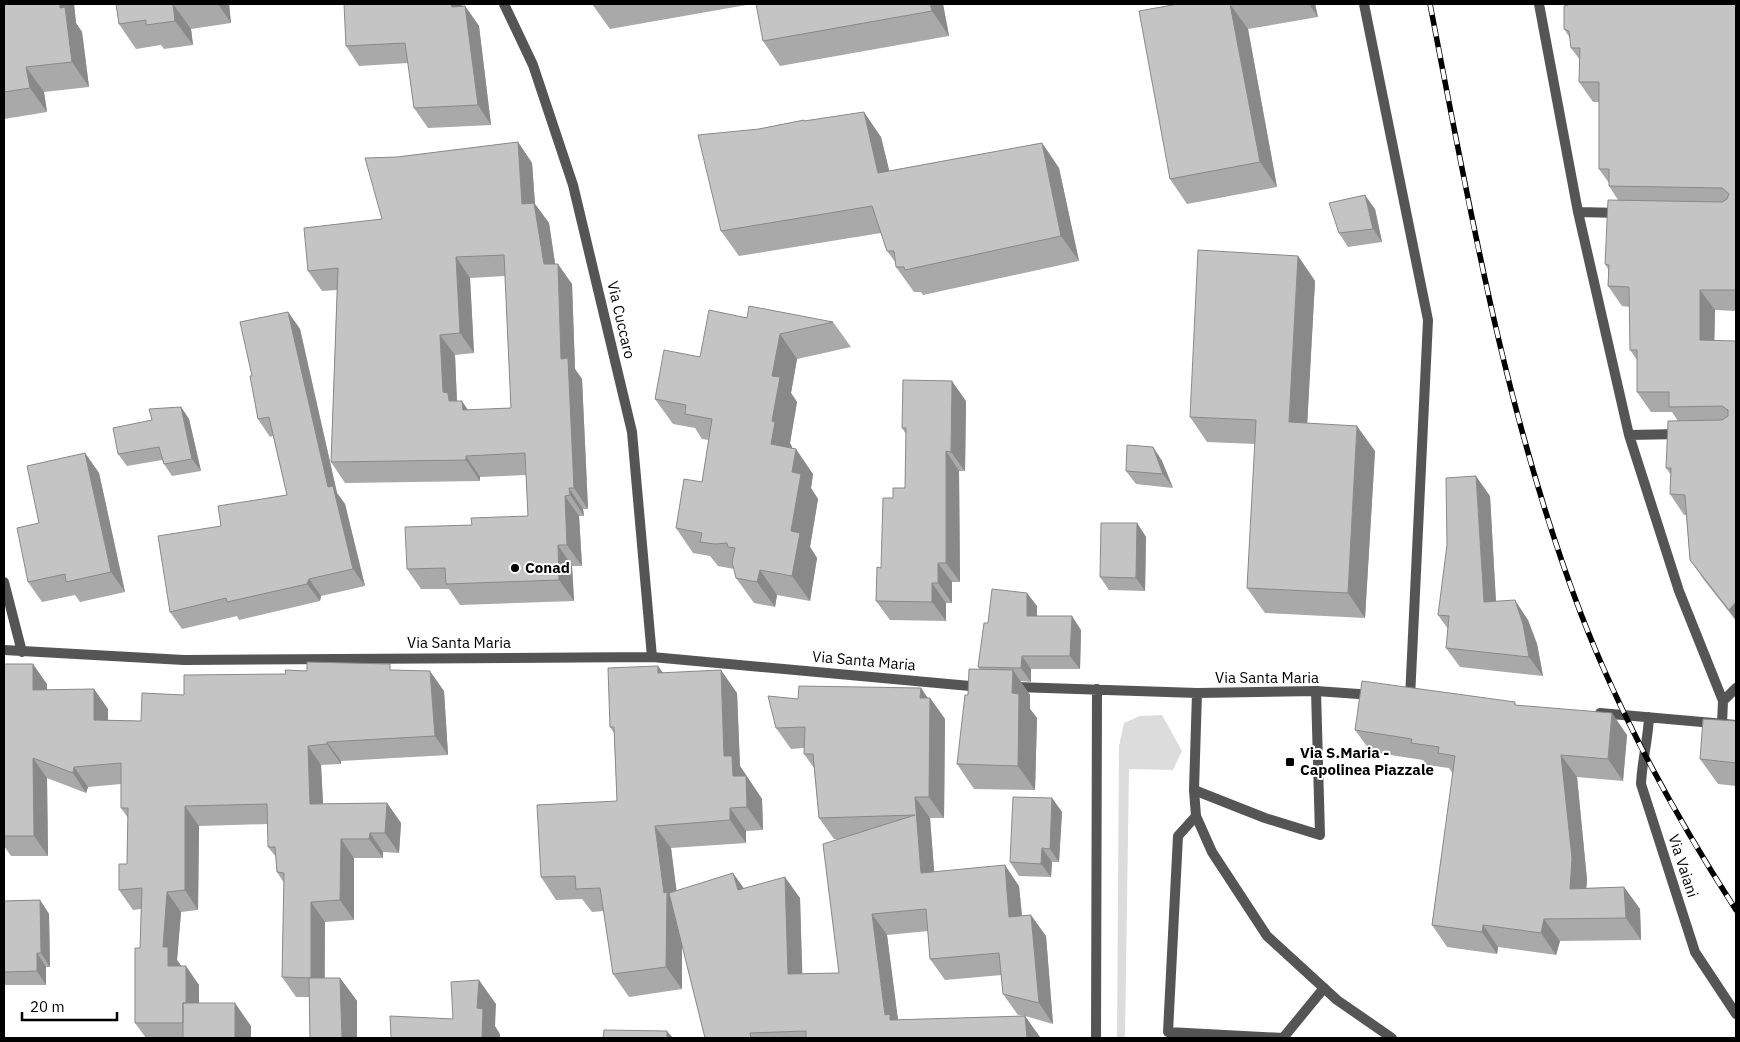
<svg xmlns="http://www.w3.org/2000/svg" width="1740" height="1042" viewBox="0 0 1740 1042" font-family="'IBM Plex Sans',sans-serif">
  <rect width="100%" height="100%" fill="#fff"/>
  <path fill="#dcdcdc" d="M1162 715 1182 751 1173 770 1129 769 1125 1038H1117L1119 746 1124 723 1140 716Z"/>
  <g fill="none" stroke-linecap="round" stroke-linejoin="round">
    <path stroke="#555" stroke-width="10" d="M1194 790 1265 818 1320 835 1316 691
      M1196 816 1178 836 1168 1032 1283 1038 1324 988"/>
    <path stroke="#555" stroke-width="10" d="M504 4 533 65 573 185 632 432 652 657
      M1364 4 1428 320 1410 698
      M1539 4 1578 212 1629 435 1679 591 1723 701
      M1578 212 1620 213
      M1629 435 1680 434
      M4 582 22 652
      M4 650 184 660 652 657 981 687
      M1013 687 1197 693 1316 691 1373 695
      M1197 693 1194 790 1196 816 1212 852 1267 936 1337 1000 1392 1038
      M1600 713 1736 725
      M1649 717C1648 740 1642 761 1641 784L1695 952 1736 1014
      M1722 724 1723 701 1736 688
      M1096 1038 1097 689"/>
    <g stroke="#000" stroke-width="5.5">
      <path id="rail" d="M1430 4C1470 210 1506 417 1581 614 1621 718 1676 817 1736 910"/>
    </g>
    <use href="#rail" stroke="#fff" stroke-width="4" stroke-dasharray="11" stroke-linecap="butt"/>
  </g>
  <path fill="#a9a9a9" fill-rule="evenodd" d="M4 4H74L76 23 82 32 89 87 44 92 47 112 4 119Z
    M116 4H229L231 23 191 29 193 45 164 49 161 45 136 49 119 24Z
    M462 4V6H465L479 26 491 125 428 128 414 108 408 63 359 66 346 46Z
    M592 4H752L610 29Z
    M943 4 949 36 780 66 763 41Z
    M1178 4H1315L1318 17 1248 29 1277 187 1187 204 1170 179Z
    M1736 4V311L1715 310 1714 341H1736V621L1704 580 1690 560 1686 515H1684L1670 494 1671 475 1666 468 1678 421 1672 412H1651L1637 392V360L1630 350V307L1622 306 1608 286V269L1605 264 1618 200 1609 186V183L1599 169V102H1593L1579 82 1580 60 1571 48 1570 38 1564 29 1568 5Z
    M804 120 805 121 881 137 889 171 1042 143 1059 168 1079 261 923 295 921 292H914L896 267V263L887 251 881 233 739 256 721 231 759 129Z
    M518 142 532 163 535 204 549 223 555 264 572 284 575 369 582 379 588 509H583L584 516H579L582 566H572L574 601 460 605 449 589H421L407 569 472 525 528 516 526 475 480 477V481L345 483 331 462 337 290 322 291 308 271 382 219 397 157ZM505 276 511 408 468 410 457 401 455 355 474 353 470 278Z
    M1375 209 1382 242 1348 247 1339 233Z
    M1298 256 1315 281 1307 423 1375 451 1365 618 1265 613 1247 588 1255 444 1207 442 1190 417Z
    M288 312 300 329 337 493 345 504 365 586 321 596 320 601 239 620 237 616 182 629 170 612 221 526 287 495 273 436 270 437 258 419 252 376Z
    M747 318 833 322 851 347 797 359 791 393 797 402 790 443 792 447V448L813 474 811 488 818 499 810 547 817 558 810 601 777 595 775 607 754 603 736 578 734 569 718 566 710 556 693 553 676 528 702 482 709 440 702 439 695 428 673 424 655 399 700 357Z
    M966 401 965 471H959L960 582H952V603H946V621L890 620 876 601 893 498 905 488 906 434 902 428Z
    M181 407 189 419 201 471 172 476 164 464 162 460 127 466 118 454 152 420Z
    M1153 447 1162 461 1173 488 1136 484 1126 471Z
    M85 453 99 473 125 592 80 602 75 595 42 602 28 582 39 523Z
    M1490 496 1496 601 1528 620 1537 644 1543 676 1460 667 1446 648 1448 629 1438 615Z
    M1137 523 1146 537 1145 591 1109 590 1100 577Z
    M1037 606V616L1081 630 1080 669H1031V682L1020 681 1030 695V709L1037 718 1035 790 974 789 957 764 968 695 980 670 978 667 988 623Z
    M4 664 47 684V690L94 689 108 709V720L141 721 184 695 286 674 307 671 394 670 444 691 448 755 341 761V764L321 765 323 804 387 803 401 823 399 853 383 852V858H354V920L325 922V978H340L357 1001V1038H310L309 997H296L282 977 284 883 277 872 276 857 268 847V824L199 826 198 910 181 912 177 960 181 966 199 985V1003L251 1026V1038H146L135 1023 140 948 141 909 133 910 119 890 127 864 128 818 121 808V784L88 787 86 793 47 778 48 856H11L4 846Z
    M658 666 663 673 737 693 740 766 762 799 763 830 746 831V843L671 848 676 891 744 889 800 898 802 974 839 973 838 839H834L819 818 814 768 804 754V748L791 749 776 728 798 699 921 688 928 698H930L945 719 944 818H930L934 872 1019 886 1022 915 1046 936 1053 1024 1025 1016 1040 1038H705L682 945V989L629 997 613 974 604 911 592 912 582 899 556 900 541 877 617 801 614 733 610 727ZM928 931 930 959 945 980 1002 975 1003 994 1018 1015 1025 1016 898 1020 887 935Z
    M1517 705 1627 735 1623 781 1577 777 1587 880 1586 888 1624 887 1640 909 1641 940 1560 941 1556 955 1498 947 1497 954 1447 947 1432 925 1453 774 1449 768 1427 765 1423 760 1371 752 1355 730Z
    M1736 721V786L1718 784 1700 759Z
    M1052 798 1062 812 1059 862H1052L1051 877 1019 876 1010 862Z
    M40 900 49 914 50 967H46V985H4V901Z"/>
  <path fill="#898989" d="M60 4H74L76 23 82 32 89 87 72 62Z
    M173 4 191 29 193 45 175 21Z
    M218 4H229L231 23Z
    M451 4H462L466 27 452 7Z
    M930 4H943L949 36 932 11Z
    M1230 4 1248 29 1277 187 1260 162Z
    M1309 4H1315L1318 17Z
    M465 6 479 26 491 125 478 105Z
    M26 67 44 92 47 112 30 88Z
    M864 112 881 137 896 198 878 173Z
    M518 142 532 163 535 204 549 223 558 283V264L572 284 575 369 582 379 588 509 574 488 561 359 544 264 522 204Z
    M1042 143 1059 168 1079 261 1061 236Z
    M1365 195 1375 209 1382 242 1373 229Z
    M1298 256 1315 281 1306 447 1289 422Z
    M456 257 470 278 474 353 460 333Z
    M1700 290 1715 310 1714 361 1700 340Z
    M288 312 300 329 337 493 345 504 365 586 353 569 328 487Z
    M780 334 797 359 791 393 797 402 790 443 792 447 788 469 771 444 772 421V376Z
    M440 335 455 355 457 405 464 422 443 392Z
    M952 381 966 401 965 471 951 452Z
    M462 401 476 422 463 410Z
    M181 407 189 419 201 471 192 459Z
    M1357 426 1375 451 1365 618 1348 593Z
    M1153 447 1162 461 1173 488 1163 474Z
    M796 449 813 474 811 488 818 499 810 547 817 558 810 601 792 576 791 531 792 472Z
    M946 451 959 471 960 582 946 563Z
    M85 453 99 473 125 592 111 572Z
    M466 456 480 477V481L466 460Z
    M1476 476 1490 496 1497 622 1484 602Z
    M569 488 583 509 584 516 570 495Z
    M565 496 579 516 582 566 567 545Z
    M1137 523 1146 537 1145 591 1136 578Z
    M558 545 572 566 574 601 559 580Z
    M938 563 952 582V603L938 583Z
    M760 570 777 595 775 607 757 582Z
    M309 579 321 596 320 601 307 584Z
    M932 583 946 603V621L932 602Z
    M1027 593 1037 606V630L1027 616Z
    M1515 600 1528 620 1537 644 1543 676 1529 657Z
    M1736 602V620L1729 610Z
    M1072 616 1081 630 1080 669 1070 656Z
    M1022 656 1031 669V682L1021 668Z
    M33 664 47 684V709L33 690Z
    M658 666 674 689 658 673Z
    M721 670 737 693 740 766 762 799 763 830 747 807 724 756Z
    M1013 670 1030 695V709L1037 718 1035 790 1018 766 1012 693Z
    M430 671 444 691 448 755 435 736Z
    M921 688 930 702V698L945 719 944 818 929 797 920 698Z
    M94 689 108 709V740L94 720Z
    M1612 713 1627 735 1623 781 1608 759Z
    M327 742 341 761V764L327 744Z
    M308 746 321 765 324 823 310 804Z
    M1561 755 1577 777 1587 880 1585 910 1570 889Z
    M33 758 47 778 48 856 34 836Z
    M74 767 88 787 86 793 73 773Z
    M915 797 930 818 936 894 921 873Z
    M1052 798 1062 812 1059 862 1050 849Z
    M387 803 401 823 399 853 385 833Z
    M185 806 199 826 198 910 185 890Z
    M730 808 746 831V843L730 820Z
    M655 826 671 848 679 909 682 914V989L666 967 664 893Z
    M370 833 383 852V858L369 839Z
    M341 839 354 858V920L340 900Z
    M1042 848 1052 862 1051 877 1041 864Z
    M1005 865 1019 886 1024 938 1009 917Z
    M733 873 748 894 738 890Z
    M785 877 800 898 803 995 788 974Z
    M1624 887 1640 909 1641 940 1626 918Z
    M167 892 181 912 177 960 182 967 168 966 163 947Z
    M40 900 49 914 50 967 41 953Z
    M311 902 325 922 324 998 311 978Z
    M872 914 887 935 899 1028 904 1035 885 1015Z
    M1031 915 1046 936 1053 1024 1039 1003Z
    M1544 919 1560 941 1556 955 1541 933Z
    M1483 925 1498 947 1497 954 1482 932Z
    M37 953 46 967V985L37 971Z
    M186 966 199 985V1038L186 1023Z
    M340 978 357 1001V1038H342Z
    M479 980 496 1004 495 1026 500 1034V1038H482L477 1008Z
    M235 1003 251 1026V1038H235Z
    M1025 1016 1040 1037V1038H1027Z
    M667 1031 673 1038H667Z"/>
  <path fill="#c4c4c4" stroke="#898989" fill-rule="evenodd" d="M4 4H60V8L65 7 72 62 26 67 30 88 4 92Z
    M116 4H176H173L175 21 146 25V20L119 24Z
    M344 4H451L452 7 465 6 478 105 414 108 405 43 346 46Z
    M756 4H930L932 11 763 41Z
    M1178 4H1234H1230L1260 162 1170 179 1139 11Z
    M1568 4H1736V290H1700V340L1736 341V602L1729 610 1690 560 1685 495 1670 494 1671 468H1666L1668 421 1722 420 1728 416V410L1722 406 1669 407V392H1637V350H1630L1629 287 1608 286 1609 265 1605 264 1608 200 1722 202 1727 199 1729 194 1722 188 1609 186V169H1599V82H1579L1580 48H1571L1569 31 1564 29V6L1568 5Z
    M864 112 878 173 1042 143 1061 236 905 270 904 267H896L894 251H887L872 206 721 231 698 135 759 129 804 120V121Z
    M518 142 522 204 534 203 544 264H558L561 359 568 358 574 488H569L570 495 565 496 567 545H558L559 580 446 584 445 568 407 569 405 527 472 525 471 518 528 516 525 453 466 456V460L331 462 338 268 308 271 304 228 382 219 365 158 397 157ZM504 255 511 408 463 410 462 401H449L448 393 443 392 440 335 460 333 456 257Z
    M1365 195 1373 229 1339 233 1329 203Z
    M1198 250 1298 256 1289 422 1357 426 1348 593 1247 588 1256 420 1190 417Z
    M749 306 833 322 780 334 772 376 780 377 772 421 775 422 771 444 796 449 792 472 801 474 791 531 800 533 792 576 760 570 757 582 736 578 732 562 735 548 728 547 727 543 715 544 700 542 702 533 676 528 684 479 702 482 712 419 685 414 686 405 655 399 664 350 700 357 709 310 747 318Z
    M288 312 328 487 333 486 353 569 309 579 307 584 227 602 226 598 170 612 158 536 221 526 218 506 287 495 269 417 258 419 250 376H252L240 322Z
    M903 380 952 381 951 452 946 451V563H938V583H932V602L876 601 877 567 881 568 883 498H893V488H905L906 428H902Z
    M181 407 192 459 164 464 159 447 118 454 113 428 152 420 149 409Z
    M1127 445 1153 447 1163 474 1126 471Z
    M85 453 111 572 66 582 65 574 28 582 17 528 39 523 27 466Z
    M1476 476 1484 602 1515 600 1523 624 1529 657 1446 648 1449 616 1438 615 1447 545 1446 478Z
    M1101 523H1137L1136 578 1100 577Z
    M992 589 1027 593V616H1072L1070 656H1022L1021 668 978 667 984 623H988Z
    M307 662 390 664V670L430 671 435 736 327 742V744L308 746 310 804 387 803 385 833H370L369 839H341L340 900 311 902V978L282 977 284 873 277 872 275 847H268L267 804 185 806V890L167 892 163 947H168V966H186V1003H183V1023H135V948H140L142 888 119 890V864H127L128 808H121V763L74 767 73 773 33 758 34 836H4V664H33V690L94 689V720L141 721 142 693 184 695V675L286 674 285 670 307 671Z
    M658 666V673L721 670 724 756H732L733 776H746L747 807 730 808V820L655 826 664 893 667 892 666 967 613 974 600 888 576 889 575 876 541 877 537 805 617 801 614 727H610L608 668Z
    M969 669 1013 670 1012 693 1019 694 1018 766 957 764 965 695H968Z
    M1362 681 1515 702V705L1612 713 1608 759 1561 755 1572 858 1570 889 1624 887 1626 918 1544 919 1541 933 1483 925 1482 932 1432 925 1455 756 1438 753 1439 747 1411 743 1412 739 1355 730Z
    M799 686 921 688 920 698H930L929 797H915L921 873 1005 865 1009 917 1031 915 1039 1003 1003 994 999 953 930 959 926 909 872 914 885 1015 890 1014V1020L1025 1016 1027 1038H806V1031L750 1033 751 1038H705L669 893 733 873 738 890 785 877 788 974 839 973 823 844 915 815 819 818 813 754H804L805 727 776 728 768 696 798 699Z
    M1703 719 1736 721V763L1700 759Z
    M1013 797 1052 798 1050 849 1042 848 1041 864 1010 862Z
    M40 900 41 953H37V971L4 972V901Z
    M309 978H340L342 1038H310Z
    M479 980 477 1008 483 1009 482 1038H484H391L390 1016 453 1019 451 982Z
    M183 1003H235V1038H183Z
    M604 1030 667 1031V1038H603Z"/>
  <g fill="#000" stroke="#fff" stroke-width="2">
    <circle cx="515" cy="568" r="5"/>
    <rect x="1285" y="757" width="10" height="10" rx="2.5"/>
  </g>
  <g text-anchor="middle" stroke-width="4" stroke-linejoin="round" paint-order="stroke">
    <g font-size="15" fill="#000" stroke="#fff">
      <text transform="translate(621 320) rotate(77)" y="5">Via Cuccaro</text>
      <text x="459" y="648">Via Santa Maria</text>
      <text transform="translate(864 661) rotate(5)" y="5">Via Santa Maria</text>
      <text x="1267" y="683">Via Santa Maria</text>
      <text transform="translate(1683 866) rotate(72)" y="5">Via Vaiani</text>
    </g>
    <g font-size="15" font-weight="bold" fill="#000" stroke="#fff" text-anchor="start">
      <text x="525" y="573">Conad</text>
      <text x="1300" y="758">Via S.Maria -<tspan x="1300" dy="17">Capolinea Piazzale</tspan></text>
    </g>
  </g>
  <rect width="1740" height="1042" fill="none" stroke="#000000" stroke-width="10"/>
  <path d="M22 1012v8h95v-8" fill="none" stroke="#000000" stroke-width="2.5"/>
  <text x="30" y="1012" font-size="15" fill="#000000" stroke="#ffffff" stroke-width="4" paint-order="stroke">20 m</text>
</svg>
